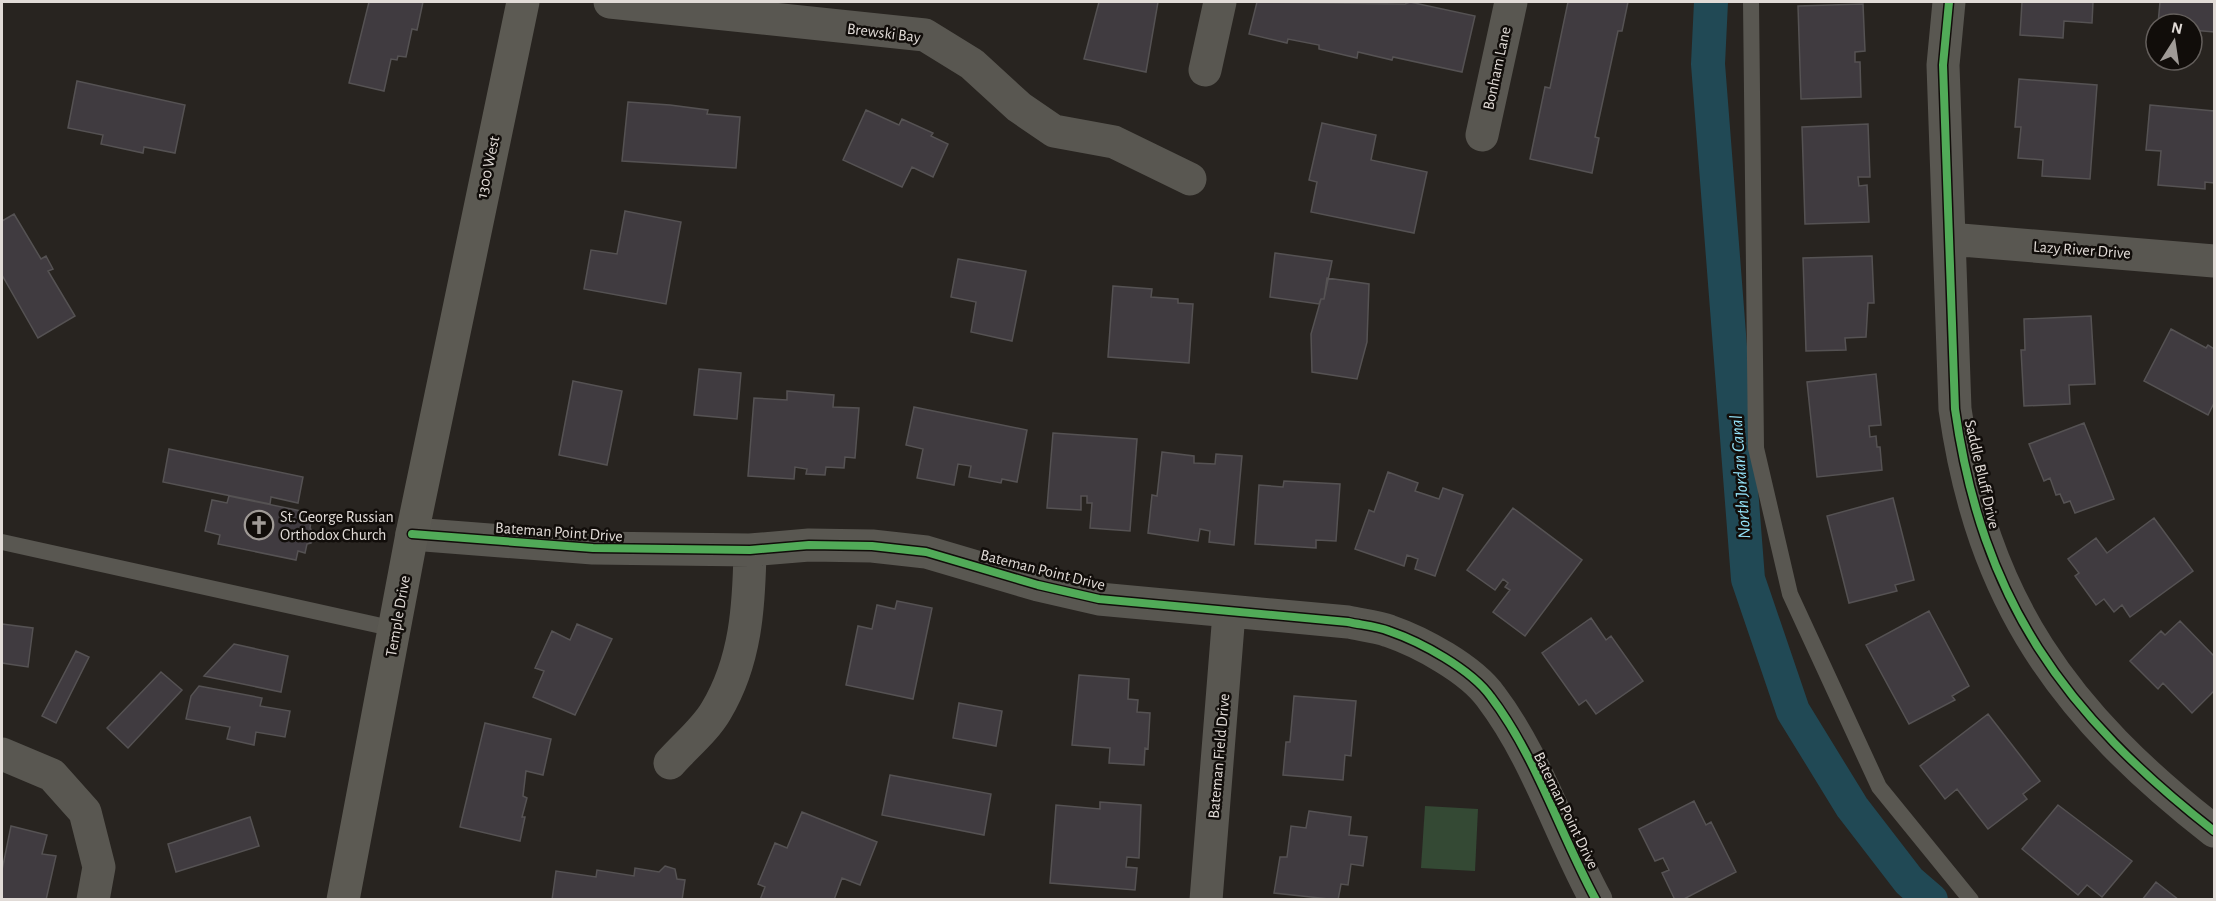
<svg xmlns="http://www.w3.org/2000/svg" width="2216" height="901" viewBox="0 0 2216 901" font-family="'Alegreya Sans',sans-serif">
  <rect width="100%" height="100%" fill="#282420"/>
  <path fill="#344934" d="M1425 806 1478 809 1475 871 1421 868Z"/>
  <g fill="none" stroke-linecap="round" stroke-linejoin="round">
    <path stroke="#214955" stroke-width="34" d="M1711 2 1708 64 1748 579 1793 711 1852 807 1909 881 1931 900"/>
  </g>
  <path fill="#403b40" stroke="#555253" stroke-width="1.5" d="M369 2H423L417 30 412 29 406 57 398 56 397 60 391 59 384 91 349 83Z
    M1099 2H1158L1146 72 1084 59Z
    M1257 2 1405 4 1410 2 1475 16 1462 72 1393 57 1392 60 1358 52 1357 58 1319 49V45L1288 39 1287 43 1249 34Z
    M1568 2H1628L1622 31H1618L1595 137 1599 138 1592 173 1530 159 1545 87 1550 88Z
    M2022 2H2093L2092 23 2064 21 2063 38 2020 35Z
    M2160 2H2214V32L2192 30V24H2158Z
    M1863 4 1865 51 1855 52V62H1860L1861 97 1801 99 1798 6Z
    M2019 79 2097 85 2090 179 2042 176 2043 160 2018 158 2021 127H2015Z
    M77 81 185 105 175 153 144 147 143 153 101 144 103 135 68 128Z
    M628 102 670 105 708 110 707 114 740 117 736 168 622 161Z
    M2150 105 2214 111V183L2205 182V189L2158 185 2161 151 2146 150Z
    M866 110 899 125 902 119 933 133 931 136 948 144 933 177 912 167 902 187 843 160Z
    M1322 123 1376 135 1371 160 1427 172 1414 233 1311 212 1317 182 1309 180Z
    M1868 124 1870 177H1858L1859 186 1867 185 1869 222 1805 224 1802 127Z
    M625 211 681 222 666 304 584 289 591 250 617 254Z
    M14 214 41 259 46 256 53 269 48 271 75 316 38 338 2 275V221Z
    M1275 253 1332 261 1324 299H1321L1319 304 1270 297Z
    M1872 256 1874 303H1868L1866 337 1845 338 1846 350 1806 351 1803 258Z
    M958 259 1026 271 1012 341 971 332 976 302 951 297Z
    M1327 278 1369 284 1367 342 1357 379 1312 372 1311 334 1321 299H1324Z
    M1113 286 1152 289 1151 297 1178 299V303L1193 304 1189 363 1108 357Z
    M2091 316 2095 384 2069 385 2070 404 2024 406 2021 350H2025L2024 319Z
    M2171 329 2206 348 2208 345 2214 349V403L2208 415 2144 381Z
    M699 369 741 373 737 419 694 415Z
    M1876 374 1881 425 1869 426 1870 437 1876 436 1877 447H1880L1882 470 1817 477 1807 382Z
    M573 381 622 391 607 465 559 455Z
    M787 391 834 395 833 407 859 408 855 458 845 457 844 468 826 467 825 475 806 474 807 469 795 467 794 479 748 476 754 398 787 400Z
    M914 407 1027 430 1017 482 1002 479 1001 483 969 477 971 466 958 464 954 485 917 478 923 449 906 445Z
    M2084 423 2114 499 2075 513 2070 501 2064 503 2060 494 2056 495 2050 478 2044 481 2029 444Z
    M1053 433 1137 439 1130 531 1090 528 1092 503H1087V496H1081V510L1047 508Z
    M169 449 303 477 298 503 271 497 270 504 163 482Z
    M1162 452 1194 456V463L1215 464 1216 454 1242 456 1234 545 1209 542 1210 531 1200 529 1198 541 1148 533 1152 495 1157 496Z
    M1388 472 1418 483 1415 491 1439 499 1443 488 1463 495 1435 576 1415 569 1418 559 1407 555 1404 566 1355 549 1369 510 1374 512Z
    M1284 481 1340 484 1336 541 1316 540V548L1255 544 1259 485 1283 487Z
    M229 496 306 512 304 520 311 522 310 528 316 537 311 543 307 544 305 553 298 551 296 560 218 544 220 535 205 531 212 500 227 503Z
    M1893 498 1914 580 1895 585 1897 591 1849 603 1827 516Z
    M1513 508 1582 560 1525 636 1493 612 1510 590 1505 587 1508 583 1503 579 1495 590 1467 570Z
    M2154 518 2193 571 2130 617 2122 605 2114 612 2104 599 2096 605 2075 576 2079 573 2068 559 2096 538 2107 553Z
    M897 601 932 608 913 699 846 685 858 626 872 629 877 605 895 609Z
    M1929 611 1969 686 1952 696 1955 700 1909 724 1866 645Z
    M1591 618 1606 640 1611 636 1643 681 1596 714 1586 700 1579 705 1542 653Z
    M2180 621 2214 656V691L2192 713 2163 683 2158 689 2130 661 2161 631 2165 635Z
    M2 624 33 628 28 667 2 663Z
    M577 624 612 639 575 715 533 697 544 671 535 668 552 631 570 640Z
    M234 644 288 656 281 692 204 676Z
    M76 651 89 657 56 723 42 716Z
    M161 672 182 690 128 748 107 728Z
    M1079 675 1129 679 1128 699 1138 700 1137 712 1150 713 1148 749 1145 748 1144 765 1109 763 1110 748 1072 745Z
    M199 686 262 698 260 706 290 711 285 737 256 732 254 745 227 739 230 727 186 719 191 696Z
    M1294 696 1356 701 1351 756 1345 755 1343 780 1283 775 1286 742H1290Z
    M959 703 1002 711 996 746 953 738Z
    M1988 714 2040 781 2023 794 2027 799 1988 829 1957 789 1945 799 1920 766Z
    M485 723 551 739 543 775 526 771 523 796 527 798 522 817H525L520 841 460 827Z
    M890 775 991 794 984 835 882 815Z
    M1694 801 1706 825 1711 822 1736 872 1682 900H1675L1662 873 1669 870 1663 858 1655 861 1639 829Z
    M1100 802 1141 805 1139 858 1127 857 1126 867 1137 868 1135 890 1050 883 1056 805 1100 809Z
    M2058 805 2132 861 2102 897 2087 885 2078 895 2022 849Z
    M1309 811 1351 817 1349 835 1367 837 1363 866 1351 864 1348 885 1341 884 1338 900 1274 893 1280 857H1287L1291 826 1306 828Z
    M802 812 877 842 860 885 842 878 834 900H760L765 887 758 884 775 843 787 848Z
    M250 817 259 846 176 872 168 844Z
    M11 826 47 835 42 854 56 856 46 900H2V870Z
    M665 866 675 869 677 879 685 880 682 900H552L556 871 596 877 597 870 634 876 635 868 659 872Z
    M2156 882 2179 900H2142Z"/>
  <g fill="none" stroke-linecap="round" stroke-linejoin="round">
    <path stroke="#595751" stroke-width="16" d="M1751 2 1756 448 1790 594 1879 787 1971 900
      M2 542 395 629"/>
    <path stroke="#595751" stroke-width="33" d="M610 2 925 35 972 64 1019 107 1054 131 1114 142 1190 179
      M1949 2 1943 65 1955 409C1982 601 2064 714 2214 831
      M1205 70 1220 2
      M1482 135 1511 2
      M1949 239 2214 261
      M412 534 593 548 750 550 809 545 872 546 926 552 1038 585 1099 599 1348 622C1361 625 1376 626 1389 631 1421 642 1471 669 1491 697 1536 756 1560 834 1596 900
      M2 754 52 775 85 812 99 867 93 900
      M670 763C685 746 705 730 716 711 746 661 749 606 750 550
      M1206 900 1229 613"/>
    <path stroke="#5c5a53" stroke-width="33" d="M343 900 412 534 523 2"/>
    <g stroke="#110d0a" stroke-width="11">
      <path id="cycleway" d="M1949 2 1943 65 1955 409C1982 601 2064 714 2214 831
        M412 534 593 548 750 550 809 545 872 546 926 552 1038 585 1099 599 1348 622C1361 625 1376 626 1389 631 1421 642 1471 669 1491 697 1536 756 1560 834 1596 900"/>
    </g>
    <use href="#cycleway" stroke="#51ab58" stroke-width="8"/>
  </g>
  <defs>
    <g id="church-ring" transform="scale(1.5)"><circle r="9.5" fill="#110d0a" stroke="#a09b97" stroke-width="1.5"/><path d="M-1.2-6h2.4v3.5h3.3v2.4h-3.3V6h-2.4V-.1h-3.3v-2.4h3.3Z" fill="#a09b97"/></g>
  </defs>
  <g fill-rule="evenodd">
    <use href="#church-ring" x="259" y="525"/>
  </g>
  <g text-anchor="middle" stroke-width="5" stroke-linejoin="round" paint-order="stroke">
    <g font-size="16" fill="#e1dbd7" stroke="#110d0a">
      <text transform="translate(884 32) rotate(7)" y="6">Brewski Bay</text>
      <text transform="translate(1496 68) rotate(-78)" y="6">Bonham Lane</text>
      <text transform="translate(487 167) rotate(-78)" y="6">1300 West</text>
      <text transform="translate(2082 249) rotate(4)" y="6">Lazy River Drive</text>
      <text transform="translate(1983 474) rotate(77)" y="6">Saddle Bluff Drive</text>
      <text transform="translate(559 531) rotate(4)" y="6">Bateman Point Drive</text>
      <text transform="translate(1043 569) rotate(14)" y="6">Bateman Point Drive</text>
      <text transform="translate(397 616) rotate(-80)" y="6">Temple Drive</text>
      <text transform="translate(1218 756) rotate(-85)" y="6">Bateman Field Drive</text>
      <text transform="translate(1567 810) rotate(64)" y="6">Bateman Point Drive</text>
    </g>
    <g font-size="16" fill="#e1dbd7" stroke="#110d0a" text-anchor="start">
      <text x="280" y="522">St. George Russian<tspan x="280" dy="18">Orthodox Church</tspan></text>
    </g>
    <g font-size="18" font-style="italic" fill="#95e4fb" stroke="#110d0a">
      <text transform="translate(1740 477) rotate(-94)" y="6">North Jordan Canal</text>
    </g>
  </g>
  <rect width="2216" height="901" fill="none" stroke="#e1dbd7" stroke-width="6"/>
  <g transform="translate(2174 42) rotate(12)"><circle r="28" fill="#110d0a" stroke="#645f5c" stroke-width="1.5"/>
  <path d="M0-4.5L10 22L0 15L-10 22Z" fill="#a09b97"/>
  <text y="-9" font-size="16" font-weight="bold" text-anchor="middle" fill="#e1dbd7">N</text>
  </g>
</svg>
